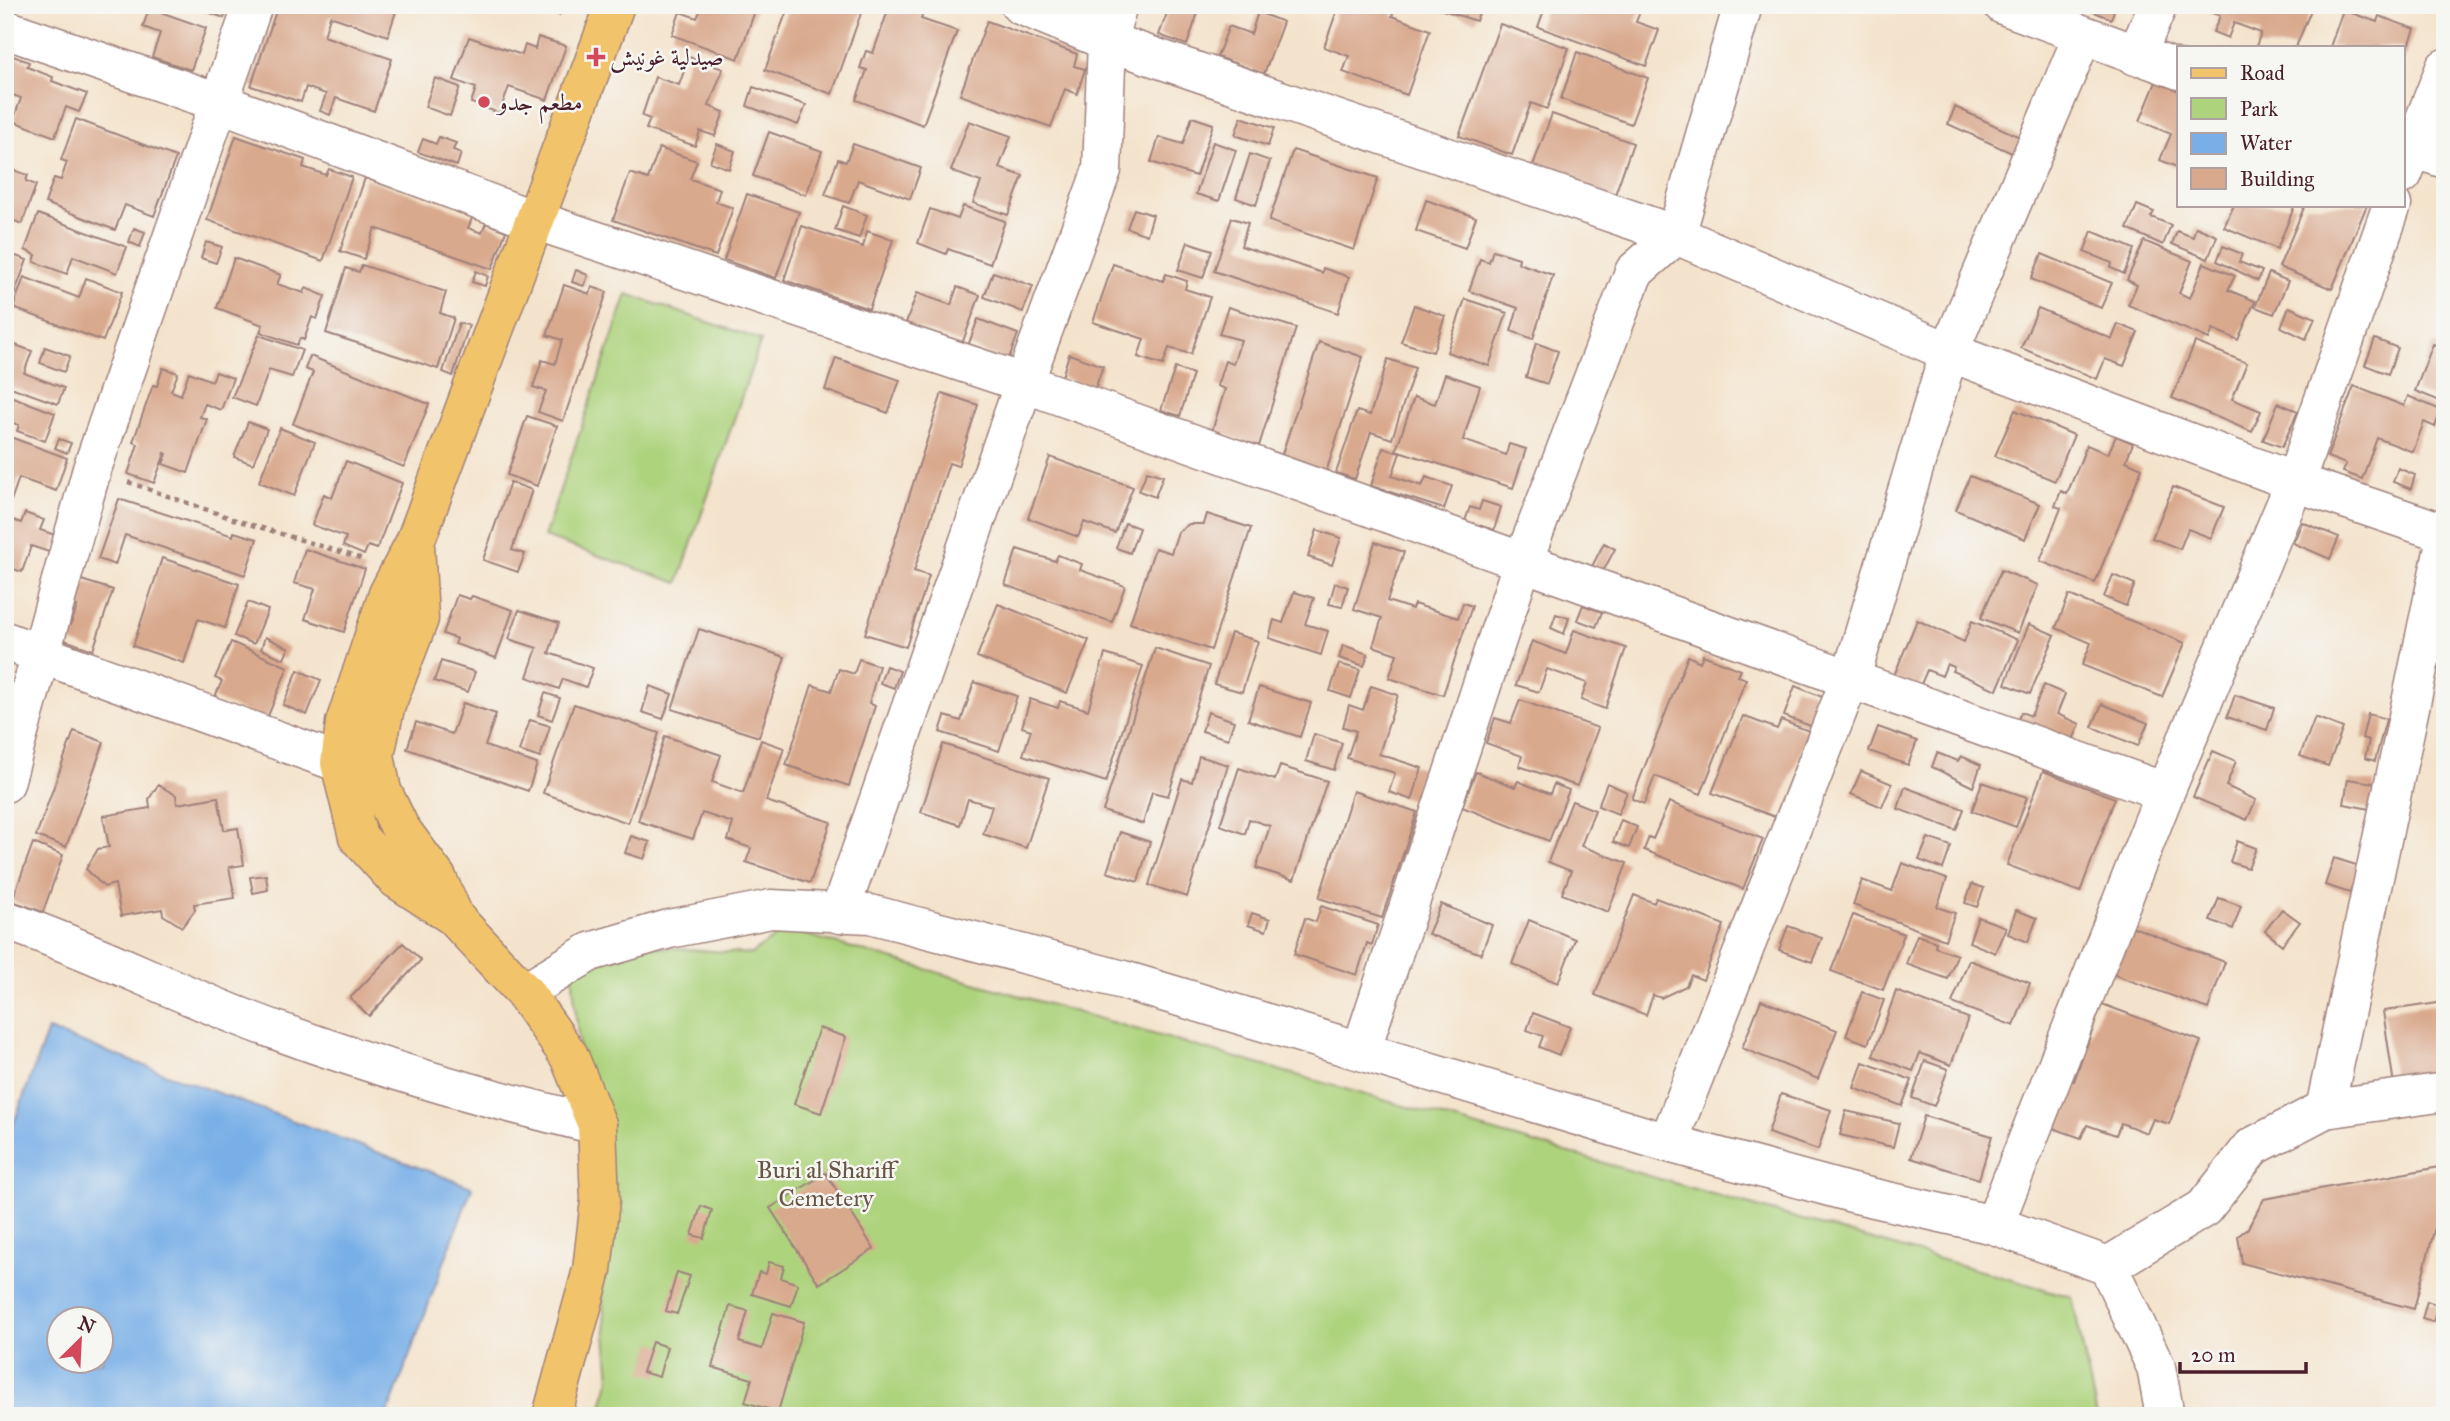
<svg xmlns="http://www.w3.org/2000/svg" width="2450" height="1421" viewBox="0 0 2450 1421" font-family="'IM FELL Great Primer',Amiri,serif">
  <rect width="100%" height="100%" fill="#f6f6f2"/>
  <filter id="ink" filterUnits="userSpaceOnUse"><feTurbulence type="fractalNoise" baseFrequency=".0143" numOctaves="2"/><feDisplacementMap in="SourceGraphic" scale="14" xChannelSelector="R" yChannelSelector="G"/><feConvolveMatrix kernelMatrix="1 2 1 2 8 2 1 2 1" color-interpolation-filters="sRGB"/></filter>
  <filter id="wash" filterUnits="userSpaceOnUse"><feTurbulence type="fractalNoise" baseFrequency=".00686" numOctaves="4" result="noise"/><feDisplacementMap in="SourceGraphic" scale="28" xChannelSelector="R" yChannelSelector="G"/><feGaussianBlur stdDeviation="1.57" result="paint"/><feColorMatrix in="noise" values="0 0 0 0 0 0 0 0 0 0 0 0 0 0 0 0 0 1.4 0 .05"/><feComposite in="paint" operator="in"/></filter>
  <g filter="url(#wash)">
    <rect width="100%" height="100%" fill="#f4e3cc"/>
    <path fill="#add37d" stroke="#7c7954" stroke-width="2" d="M627 294 761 340 678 583 544 537Z
      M786 929 2072 1297 2097 1416H599L610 1378 569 940 751 954Z"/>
    <path fill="#78afe7" stroke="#616789" stroke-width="2" fill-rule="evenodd" d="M48 1030 472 1187 387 1416H5V1147ZM60 1320H102V1362H60Z"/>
    <g id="blocks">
      <path fill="#d9a98d" d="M189 5H229L224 18Z
        M278 5H398L388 36 330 16 324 36 392 59 374 111 336 98 330 115 320 111 326 94 306 87 301 102 251 86Z
        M531 5H563L559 15Z
        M703 5H757L738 59 672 35 680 12 697 18Z
        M789 5H864L832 94 765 70Z
        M890 5H926L921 19 957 31 923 125 856 100 867 70 860 68 866 51 873 53Z
        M1170 5 1200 7 1187 45 1159 35Z
        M1339 5H1396L1392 16 1430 30 1407 95 1343 72 1349 56 1324 47Z
        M1438 5H1482L1476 21 1437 8Z
        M1546 5H1642L1636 22 1659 30 1646 66 1538 27Z
        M2077 5H2116L2111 19Z
        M2193 5H2313L2296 47H2260L2256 46 2261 33 2234 23 2228 38 2213 32 2220 16Z
        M149 8 206 28 191 70 152 57 160 33 143 27Z
        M2343 10 2377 22 2379 16 2415 29 2403 62V47H2330Z
        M1258 12 1283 22 1264 74 1217 57 1229 26 1251 34Z
        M987 21 1077 54 1074 66 1085 69 1077 94 1065 89 1051 127 960 95Z
        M1500 24 1569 48 1547 109 1531 103 1512 155 1459 136Z
        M469 37 522 55 525 45 535 49 538 37 566 46 547 100 509 87 499 113 471 103 476 88 454 80Z
        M1577 52 1648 78 1631 124 1561 99Z
        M5 53 29 62 27 67 53 77 52 81 87 94 79 112 66 107 55 137 13 121 21 98 5 92Z
        M689 57 723 69 709 106 724 112 715 136 700 131 695 146 646 129 650 119 642 116 655 77 679 85Z
        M435 78 460 87 450 116 425 107Z
        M2156 82 2179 91V168L2160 160 2171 134 2140 121Z
        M753 87 806 105 798 125 747 106Z
        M1955 107 2022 138 2014 154 1948 124Z
        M1552 114 1633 143 1611 206 1529 176Z
        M1192 117 1213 124 1196 176 1151 162 1159 137 1183 144Z
        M1241 117 1274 128 1268 146 1235 135Z
        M76 119 176 157 154 216 125 205 115 230 45 203 54 178 61 180 67 162 61 160Z
        M969 121 1011 136 999 168 1023 176 1008 215 973 203 981 182 951 171Z
        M769 132 822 151 806 195 753 176Z
        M236 136 305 160 303 167 326 175 329 169 352 177 323 261 207 220Z
        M439 137 456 143 453 150 461 153 457 166 418 152 423 139 436 144Z
        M1213 142 1236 150 1219 201 1196 194Z
        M717 144 735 151 729 169 710 162Z
        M853 144 921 168 910 199 858 180 849 203 825 195 838 159 846 162Z
        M659 148 697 161 690 179 720 189 716 202 733 208 716 256 613 220 630 173 648 179Z
        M1293 150 1378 178 1354 250 1269 221Z
        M1250 154 1270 161 1256 205 1236 198Z
        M5 167 28 175 26 181 36 185 22 224 5 217Z
        M365 178 473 216 468 228 482 233 486 223 506 231 492 269 375 228 364 259 340 251Z
        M747 194 799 212 776 278 724 260Z
        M1426 200 1476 217 1465 248 1416 231Z
        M2137 205 2154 212 2151 217 2171 225 2163 245 2127 229Z
        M2234 205H2295L2277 249 2224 227Z
        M2305 205H2367L2332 289 2279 267Z
        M843 206 867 215 859 238 835 230Z
        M963 206 1005 221 990 264 948 249 946 254 918 243 930 209 958 219Z
        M1134 209 1153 215 1147 235 1127 228Z
        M38 214 127 247 117 273 73 256 67 274 34 262 36 255 25 250Z
        M1232 218 1248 223 1241 246 1322 273 1323 268 1349 277 1338 313 1214 271Z
        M802 226 863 247 867 231 893 240 869 309 784 280Z
        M2196 227 2217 236 2208 259 2172 244 2177 231 2193 237Z
        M134 228 145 232 140 247 129 242Z
        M2092 231 2134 249 2124 274 2111 268 2112 263 2084 252Z
        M2144 241 2192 261 2179 293 2190 298 2204 263 2235 276 2228 290 2255 301 2238 340 2213 329 2209 339 2128 305 2137 285 2127 280Z
        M206 242 222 247 216 263 201 258Z
        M1188 242 1212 250 1203 278 1178 270Z
        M2223 246 2242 254 2239 262 2262 271 2258 281 2217 261Z
        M1493 250 1519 258 1518 263 1553 275 1533 339 1511 331 1518 308 1469 291 1480 259 1489 262Z
        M5 252 27 260 6 316H5Z
        M2042 254 2112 283 2101 308 2031 279Z
        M234 258 281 275 277 284 304 293 306 288 325 296 317 319 312 317 304 340 300 338 297 345 260 332 263 325 217 308Z
        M1113 264 1163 281 1166 274 1187 281 1185 289 1210 297 1191 354 1169 348 1163 365 1138 357 1144 339 1093 322Z
        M362 265 446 292 440 313 454 318 438 369 326 333 346 268 359 272Z
        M576 270 588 275 584 286 572 282Z
        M476 271 488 276 485 286 472 282Z
        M993 272 1033 286 1023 312 984 297Z
        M2269 273 2288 281 2274 314 2255 307Z
        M24 277 79 298 86 278 122 292 103 341 13 308Z
        M564 285 590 294 592 287 607 292 563 421 538 412 546 391 533 387 542 360 555 364 562 340 547 335Z
        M957 287 980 295 962 344 906 323 917 293 951 305Z
        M1465 299 1507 313 1489 366 1447 352Z
        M1414 305 1445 316 1433 352 1401 342Z
        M1228 307 1296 328 1259 446 1212 431 1225 389 1217 386 1225 361 1233 364 1241 340 1219 334Z
        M2289 307 2315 318 2306 339 2281 327Z
        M2038 308 2112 339 2118 324 2138 332 2124 366 2105 359 2097 379 2021 348Z
        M978 319 1018 334 1008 361 968 346Z
        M459 323 469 325 453 376 443 372Z
        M259 335 302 350 292 377 269 370 256 406 232 397Z
        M2375 339 2398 348 2388 374 2365 365Z
        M7 342 32 351 24 373 64 388 58 404 5 385Z
        M1319 342 1363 357 1326 472 1281 457Z
        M2195 342 2247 363 2232 399 2261 411 2252 432 2172 398Z
        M1536 343 1558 351 1547 384 1526 377Z
        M2433 344 2445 349V403L2415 391Z
        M45 347 70 356 64 372 40 363Z
        M1069 354 1103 366 1095 389 1062 377Z
        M310 356 429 404 404 467 293 424 313 372 305 369Z
        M836 358 900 380 888 413 825 390Z
        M1388 359 1415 368 1392 439 1371 432 1355 479 1336 473 1357 411 1370 415Z
        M163 368 178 373 171 391 181 395 189 372 212 381 216 372 233 378 221 410 205 404 200 417 207 419 188 473 163 464 167 454 165 453 154 483 128 474 138 444 133 442 153 385 157 386Z
        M1175 368 1193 374 1180 416 1161 410Z
        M1445 374 1480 386 1463 440 1506 455 1509 444 1526 449 1513 488 1396 450 1414 397 1435 404Z
        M2354 386 2404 406 2408 396 2441 410 2435 427 2424 422 2413 452 2377 438 2362 479 2343 472 2346 464 2327 457Z
        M942 393 978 405 958 466 949 463 914 571 929 576 906 647 865 634Z
        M5 394 55 413 45 441 17 431 19 425 5 420Z
        M2278 403 2298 411 2282 447 2263 440Z
        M2015 410 2074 435 2055 481 1995 456Z
        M527 416 557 426 537 486 507 475Z
        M248 422 267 429 253 464 234 457Z
        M280 428 315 442 294 496 259 482Z
        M5 435 67 458 56 491 19 478 8 509 5 508Z
        M2116 436 2133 443 2126 461 2142 468 2095 583 2040 561 2061 508 2055 506 2061 491 2067 494 2087 445 2108 454Z
        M59 439 71 443 67 453 55 448Z
        M1383 448 1400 453 1392 476 1422 486 1426 477 1452 486 1444 509 1371 486Z
        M1050 457 1133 487 1115 533 1084 522 1078 537 1028 518Z
        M346 461 402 483 377 549 368 546 364 555 343 546 346 537 312 525 324 494 332 498Z
        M2398 468 2415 475 2411 489 2393 482Z
        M1147 471 1163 476 1155 497 1139 491Z
        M1970 476 2040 504 2025 539 1956 510Z
        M510 482 532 490 512 550 525 554 518 572 483 560Z
        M2173 487 2224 507 2211 538 2188 529 2180 549 2152 538Z
        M119 499 233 536 234 532 257 539 245 575 125 535 115 565 98 559Z
        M1482 501 1501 507 1494 530 1465 521 1470 507 1479 510Z
        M25 513 44 520 40 530 58 536 52 553 31 546 22 572 5 566V540L13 520 21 523Z
        M1207 514 1251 528 1211 650 1130 623 1155 548 1171 553 1178 532 1189 524H1204Z
        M2302 522 2339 537 2330 559 2293 543Z
        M1125 523 1139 528 1130 553 1116 548Z
        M1317 530 1341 538 1332 565 1308 557Z
        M1375 542 1404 552 1387 601 1412 609 1414 604 1458 618 1463 603 1472 606 1443 695 1389 678 1397 654 1373 646 1382 618 1354 609Z
        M1604 543 1615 549 1599 579 1588 574Z
        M305 549 365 569 344 632 305 619 315 589 294 583Z
        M1017 549 1055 561 1058 555 1082 564 1080 570 1125 586 1112 622 1005 585Z
        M162 558 239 584 225 628 198 619 184 663 133 646Z
        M2001 570 2038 585 2018 633 1981 618Z
        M2113 575 2135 584 2126 606 2104 597Z
        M78 579 113 590 93 650 59 638 64 623 71 625 77 606 70 604Z
        M1335 583 1348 587 1342 607 1329 604Z
        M1294 592 1314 598 1305 624 1328 631 1321 655 1269 638 1274 620 1283 623Z
        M457 595 470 599 472 596 513 610 496 658 455 644 457 639 443 634Z
        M2069 595 2185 643 2162 697 2082 665 2091 643 2056 628Z
        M248 602 268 610 254 644 234 636Z
        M998 604 1089 640 1067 693 977 657Z
        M1583 605 1602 612 1596 627 1577 620Z
        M519 610 559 623 549 653 593 668 586 687 563 679 559 689 527 677 537 648 509 639Z
        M1556 614 1569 618 1564 634 1551 628Z
        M1917 620 1964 642 1972 621 2018 640 1997 690 1952 671 1954 667 1947 664 1942 676 1927 670 1919 689 1893 678Z
        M2029 624 2055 635 2030 694 2005 684Z
        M699 629 785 657 759 737 672 709Z
        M1574 630 1626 648 1605 709 1581 700 1587 683 1547 669 1539 692 1516 685 1532 641 1566 654Z
        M1231 633 1258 641 1242 692 1214 684Z
        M265 637 289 648 284 659 261 649Z
        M231 642 288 667 266 721 214 699 222 681 215 678Z
        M1343 645 1368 654 1364 666 1339 658Z
        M1155 648 1209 666 1168 796 1152 792 1143 824 1103 811Z
        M1105 654 1143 666 1106 782 1023 755 1031 730 1022 727 1030 699 1058 708 1060 701 1088 710Z
        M1703 655 1741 670 1738 676 1746 679 1701 794 1655 776 1644 804 1632 799 1688 656 1700 662Z
        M859 659 879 666 869 703 875 706 849 786 786 765 812 685 831 691 839 669 854 674Z
        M441 661 475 672 468 692 434 681Z
        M1339 664 1360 670 1351 698 1330 691Z
        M886 666 900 671 894 688 880 683Z
        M298 670 321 680 307 715 283 705Z
        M974 682 1017 696 999 751 940 732 945 716 961 721Z
        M2044 685 2065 694 2057 714 2080 724 2069 749 2015 727 2021 712 2031 716Z
        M650 686 672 694 663 719 642 712Z
        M1371 686 1398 695 1379 754 1422 768 1412 800 1389 792 1395 773 1347 758 1356 731 1343 727 1349 705 1363 710Z
        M1795 686 1825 698 1813 727 1784 716Z
        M1259 687 1311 703 1300 737 1248 720Z
        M545 693 560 698 552 720 538 715Z
        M2235 695 2274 708 2267 730 2227 717Z
        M1520 700 1598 728 1577 786 1519 766 1522 756 1486 743 1495 718 1511 723Z
        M463 703 496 714 485 746 537 764 528 791 407 749 416 722 452 734Z
        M574 704 659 733 628 823 543 793Z
        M2102 704 2148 723 2138 746 2092 727Z
        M1208 712 1234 721 1228 739 1202 731Z
        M2368 714 2386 719 2375 761 2365 758 2369 740 2362 738Z
        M1743 716 1777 729 1781 720 1809 731 1775 817 1712 793Z
        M2315 717 2343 728 2328 766 2300 756Z
        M530 720 550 726 540 758 519 751Z
        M1878 727 1917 741 1908 765 1869 751Z
        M74 731 104 742 66 847 36 836Z
        M1314 734 1342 743 1334 770 1306 761Z
        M665 736 721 755 712 782 743 793 761 740 784 748 766 801 831 822 810 883 746 862 751 848 728 840 733 823 702 813 693 839 638 821Z
        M943 744 1049 778 1026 848 983 834 992 806 968 799 960 825 921 812Z
        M2213 751 2236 761 2226 786 2256 800 2247 820 2193 797Z
        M1937 753 1958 761 1961 756 1981 765 1973 787 1932 767Z
        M1199 756 1228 765 1187 897 1149 885 1182 779 1192 782Z
        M1280 766 1327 781 1294 880 1256 868 1270 826 1249 819 1245 834 1220 825 1239 768 1275 780Z
        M1861 771 1892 784 1882 807 1851 794Z
        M2043 771 2115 798 2080 892 2007 865Z
        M1476 772 1515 787 1518 781 1550 794 1554 784 1569 790 1549 841 1462 807Z
        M2348 779 2375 783 2370 809 2344 804Z
        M1982 782 2027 797 2016 827 1972 811Z
        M1607 783 1627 792 1618 814 1598 806Z
        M158 785 176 795 177 804 218 797 224 830 238 828 244 865 229 867 235 898 194 904 195 910 182 927 163 915 162 909 121 916 115 884 104 887 86 869 98 849 109 847 103 816 150 808 149 799Z
        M1905 787 1964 809 1956 830 1898 809Z
        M1353 791 1417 812 1382 918 1319 898Z
        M1572 801 1595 810 1581 846 1627 863 1608 912 1562 894 1571 871 1548 862Z
        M1669 802 1763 839 1743 889 1644 850 1649 837 1653 839Z
        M1621 820 1637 827 1629 848 1613 842Z
        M1120 832 1150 842 1138 882 1107 872Z
        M631 836 650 842 644 859 625 853Z
        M1928 838 1951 846 1943 869 1919 860Z
        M2237 841 2256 848 2248 868 2230 862Z
        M33 843 63 855 43 912 12 901Z
        M2334 858 2359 866 2350 893 2325 885Z
        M1902 863 1947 879 1937 907 1955 913 1945 940 1853 905 1862 880 1892 891Z
        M266 875 268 890 253 893 250 877Z
        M1972 884 1984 888 1977 907 1965 903Z
        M1634 895 1654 903 1656 898 1724 925 1703 980 1691 975 1686 986 1661 998 1653 995 1646 1015 1595 995Z
        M2219 898 2241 906 2233 929 2210 920Z
        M1441 904 1492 925 1481 954 1428 934Z
        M1321 906 1378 925 1372 945 1367 943 1357 975 1294 954 1305 918 1316 922Z
        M2282 909 2300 922 2282 945 2265 931Z
        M2016 910 2037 918 2028 942 2008 934Z
        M1252 913 1270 919 1266 931 1248 925Z
        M1853 915 1904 934 1883 990 1831 971Z
        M1978 917 2006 927 1995 953 1969 942Z
        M1529 920 1575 939 1558 983 1512 964Z
        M2128 925 2225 962 2208 1009 2109 973Z
        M1788 926 1822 938 1812 962 1779 950Z
        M1917 935 1936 942 1935 947 1957 955 1948 979 1906 964Z
        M403 943 421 960 369 1016 350 998Z
        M1969 960 2030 983 2014 1026 1952 1003Z
        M1896 991 1968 1018 1951 1065 1920 1053 1913 1071 1873 1056Z
        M1862 992 1884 1000 1868 1044 1846 1036Z
        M1761 1000 1837 1030 1818 1079 1742 1048Z
        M2445 1002V1077L2394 1085 2383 1011Z
        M2102 1004 2201 1041 2169 1124 2153 1119 2147 1133 2121 1123 2116 1135 2087 1125 2081 1138 2050 1127 2069 1079 2074 1081Z
        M1533 1013 1570 1027 1559 1055 1539 1047 1543 1036 1527 1030Z
        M819 1028 846 1037 821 1113 794 1104Z
        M1925 1061 1948 1069 1934 1106 1912 1098Z
        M1863 1062 1912 1080 1902 1106 1854 1088Z
        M1781 1094 1831 1110 1818 1150 1768 1133Z
        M1846 1111 1899 1123 1893 1147 1840 1135Z
        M1924 1116 1992 1136 1979 1179 1911 1158Z
        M2445 1166V1188L2414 1309 2242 1263 2238 1236 2248 1228 2264 1199Z
        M826 1173 874 1249 819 1284 770 1208Z
        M701 1206 712 1210 704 1238 692 1235Z
        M769 1262 784 1266 781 1278 798 1284 791 1306 752 1294 759 1272 766 1274Z
        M677 1272 690 1276 677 1314 666 1311Z
        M2427 1301 2438 1305 2433 1322 2422 1319Z
        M730 1306 748 1311 739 1342 762 1349 773 1313 804 1322 778 1412 745 1402 752 1379 712 1367Z
        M652 1342 667 1347 659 1377 642 1372Z"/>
    </g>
  </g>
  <g filter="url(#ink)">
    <use href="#blocks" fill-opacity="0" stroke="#9f817c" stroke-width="2"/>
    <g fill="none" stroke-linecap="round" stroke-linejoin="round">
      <g stroke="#9f817c" stroke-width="41">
        <path id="minor" d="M1020 5 1107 41 1676 235 1949 352 2295 482 2445 533
          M2003 5 2179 70
          M5 29 218 102 534 220 1024 383 2165 792
          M2136 56 2158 5
          M2403 145 2445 159
          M2403 174 2445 68
          M5 641 340 763
          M5 783 92 469 253 5
          M839 914 1024 383 1102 170 1107 41 1118 5
          M5 920C86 948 162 986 241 1017 358 1063 476 1096 597 1125
          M524 992 590 952 669 929 771 909 870 914 1123 980 1668 1143 1852 1193 1994 1225 2108 1266 2156 1367 2165 1416
          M1361 1051 1522 564 1634 272 1676 235 1743 5
          M2325 1109 2445 542
          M1668 1143 1851 677 1949 352 2083 35
          M1994 1225 2165 792 2295 482 2392 205
          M2108 1266 2204 1208 2252 1147 2325 1109 2445 1092"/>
      </g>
      <g stroke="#9f817c" stroke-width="41">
        <path id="major" d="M415 543 419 619 385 708 375 755 382 791 400 828 437 878 453 914
          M552 1416 592 1270 600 1200 597 1125 569 1056 524 992 453 916 395 878 358 837 340 763 345 723 388 594 415 542 615 5"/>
      </g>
      <path stroke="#9f817c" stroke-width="4.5" stroke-dasharray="5 5" stroke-linecap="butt" d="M128 482 236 520 363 559"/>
      <use href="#minor" stroke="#fff" stroke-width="38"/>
      <use href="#major" stroke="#f1c36a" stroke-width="38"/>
    </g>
  </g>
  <g fill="#d1495b" stroke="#f6f6f2" stroke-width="2.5">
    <path d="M592.5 46.5h7v7h7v7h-7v7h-7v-7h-7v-7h7z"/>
    <circle cx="484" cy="102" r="7"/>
  </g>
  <g text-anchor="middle" stroke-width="5" stroke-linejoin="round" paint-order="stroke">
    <g font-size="24" fill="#4a1f2b" stroke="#f6f6f2" text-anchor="start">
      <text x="610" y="65">صيدلية غونيش</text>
      <text x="498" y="110">مطعم جدو</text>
    </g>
    <g font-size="24" fill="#685544" stroke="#f6f6f2">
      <text x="826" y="1178">Buri al Shariff<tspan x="826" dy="28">Cemetery</tspan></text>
    </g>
  </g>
  <rect width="2450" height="1421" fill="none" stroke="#f6f6f2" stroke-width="28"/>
  <rect x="2177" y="46" width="228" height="161" fill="#f6f6f2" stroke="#b1a0a2" stroke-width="2"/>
  <rect x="2191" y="68" width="35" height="10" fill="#f1c36a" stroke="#b1a0a2" stroke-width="2"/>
  <text x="2240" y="80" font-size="21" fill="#4a1f2b">Road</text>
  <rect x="2191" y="98" width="35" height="21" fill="#add37d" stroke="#b1a0a2" stroke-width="2"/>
  <text x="2240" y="116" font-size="21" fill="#4a1f2b">Park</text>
  <rect x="2191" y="133" width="35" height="21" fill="#78afe7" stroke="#b1a0a2" stroke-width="2"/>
  <text x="2240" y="150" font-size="21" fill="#4a1f2b">Water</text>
  <rect x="2191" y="168" width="35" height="21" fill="#d9a98d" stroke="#b1a0a2" stroke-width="2"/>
  <text x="2240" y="186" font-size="21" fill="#4a1f2b">Building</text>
  <g transform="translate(80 1340) rotate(24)"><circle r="33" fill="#f6f6f2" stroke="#b1a0a2" stroke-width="2"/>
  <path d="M0-5L12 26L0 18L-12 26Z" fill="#d1495b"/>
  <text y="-10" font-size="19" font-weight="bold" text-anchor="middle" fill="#4a1f2b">N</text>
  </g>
  <path d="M2180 1362v10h126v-10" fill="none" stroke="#4a1f2b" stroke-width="3.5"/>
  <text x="2191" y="1362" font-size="21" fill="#4a1f2b" stroke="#f6f6f2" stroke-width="5" paint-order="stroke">20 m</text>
</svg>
